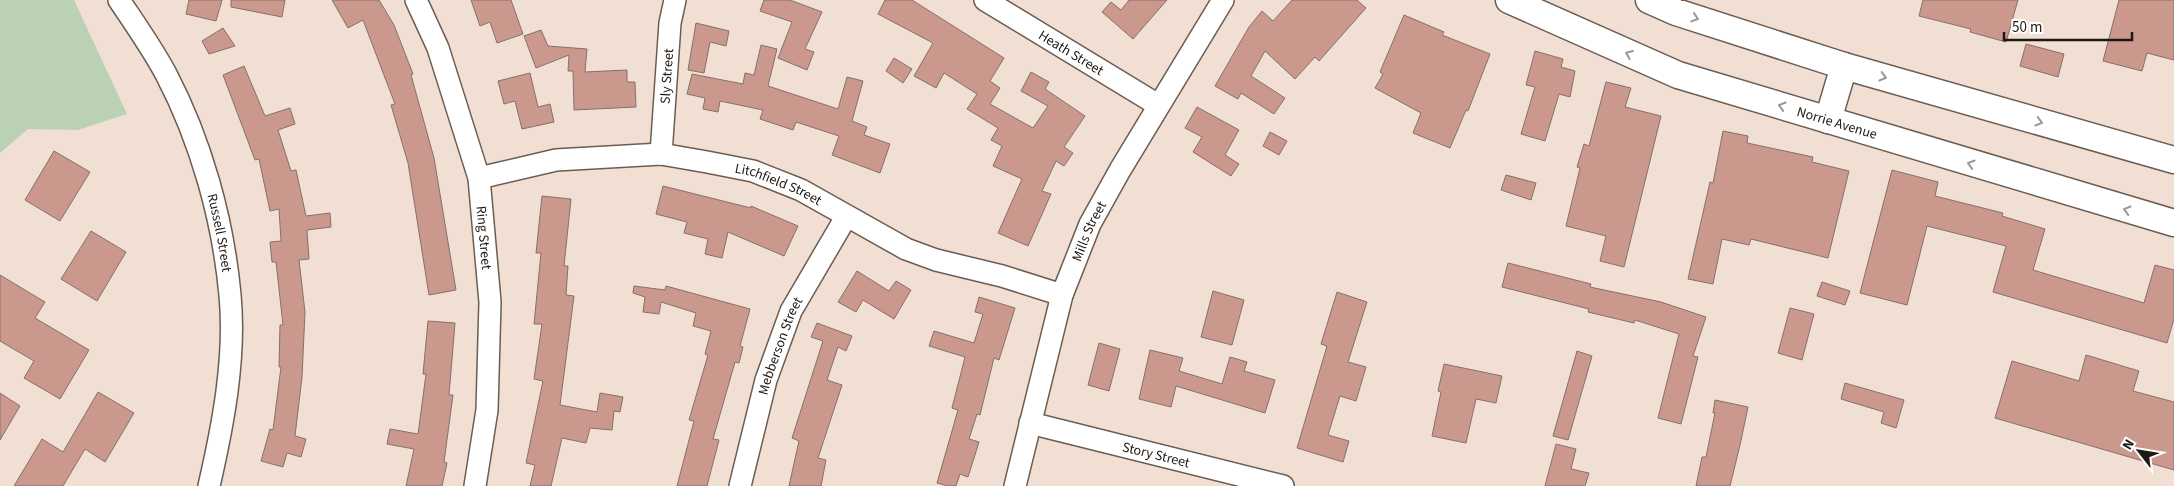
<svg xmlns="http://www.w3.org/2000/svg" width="2174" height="486" viewBox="0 0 2174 486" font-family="'Source Sans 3',sans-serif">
  <rect width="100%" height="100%" fill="#f2dfd3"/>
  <path fill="#bbd1b6" d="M0 0H74L127 114 78 130 28 129 0 153Z"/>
  <path fill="#cb988d" stroke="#85706b" d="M189 0H222L216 21 186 14Z
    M231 0H285L282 17 231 7Z
    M332 0H379L394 25 413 74 411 75 434 158 456 290 429 295 408 163 391 105 395 104 363 20 348 28Z
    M471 0H511L523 34 497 43 490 22 480 26Z
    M764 0H790L822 12 805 49 814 52 807 70 778 58 792 22 760 11Z
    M885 0H912L1004 58 990 81 1000 88 990 104 1033 128 1048 106 1021 91 1031 72 1049 82 1045 89 1085 116 1064 147 1073 153 1064 166 1056 161 1042 191 1051 194 1028 246 998 233 1022 179 993 166 1002 146 991 140 998 128 967 109 977 94 944 73 936 88 914 76 933 43 878 14Z
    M1129 0H1167L1133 39 1102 12 1111 2 1121 10Z
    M1292 0H1357L1366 8 1319 61 1315 57 1295 79 1265 51 1251 76 1285 98 1274 114 1241 93 1238 99 1215 86 1249 27 1262 11 1273 21Z
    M1923 0H2018L2006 42 1970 32 1971 29 1919 16Z
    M2119 0H2174V60L2147 53 2142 71 2103 61Z
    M1404 15 1444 32 1442 35 1490 54 1468 111 1466 110 1450 148 1413 133 1421 113 1375 88 1383 74 1380 72Z
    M696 23 729 31 726 46 710 42 704 73 688 70Z
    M223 28 235 46 209 54 202 41Z
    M541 30 548 46 587 49 585 72 627 70V82H635L636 107 574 110 573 71H568L569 55 536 68 524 36Z
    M2026 44 2064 54 2058 77 2020 66Z
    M761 45 777 49 768 86 838 109 847 77 863 81 852 121 867 127 864 135 890 144 880 173 832 155 839 136 796 122 793 130 760 119 763 110 720 101 718 112 703 109 705 98 687 94 692 74 743 84 745 73 754 75Z
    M1535 51 1563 59 1561 67 1575 71 1570 97 1559 94 1545 141 1521 134 1535 87 1526 85Z
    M894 58 912 69 903 83 886 71Z
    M244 66 265 116 290 108 295 124 278 130 291 171 296 170 306 216 330 213 331 227 307 230 309 259 299 260 305 312 302 377 295 436 306 439 301 457 287 453 283 467 261 461 270 429 273 430 281 367H279L280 325H283L276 262H272L270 242 281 241 279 209 270 211 259 159 255 160 223 75Z
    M530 73 538 107 550 104 554 122 522 129 515 101 504 104 498 81Z
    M1606 82 1631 88 1625 107 1661 116 1624 267 1600 261 1606 236 1566 226 1580 168 1577 167 1584 144 1589 146Z
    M1197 107 1239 130 1225 155 1239 164 1231 176 1193 152 1202 137 1185 128Z
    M1723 131 1748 136 1747 143 1813 157 1812 162 1849 171 1828 258 1751 239 1749 245 1722 239 1713 284 1688 279 1710 182 1713 183Z
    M1270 132 1287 141 1279 155 1263 146Z
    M54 151 90 172 60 221 25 200Z
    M1892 170 1938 182 1935 196 2003 213 2002 216 2045 229 2033 270 2144 303 2155 265 2174 270V319L2167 343 1993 292 2006 246 1927 226 1907 305 1860 293Z
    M1506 175 1536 183 1531 200 1501 190Z
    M663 186 751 208V206L798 226 784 256 728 232 722 258 705 254 708 239 684 233 687 222 656 214Z
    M542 196 571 199 564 266H568L566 295 574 296 560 405 597 412 600 393 623 397 620 412 614 411 612 430 590 428 586 443 562 438 551 486H530L535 465 526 463 543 381 534 379 542 324H534L541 253H536Z
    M91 231 126 252 97 301 61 279Z
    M1508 263 1591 284 1590 287 1661 302 1706 317 1693 356 1698 357 1681 424 1658 418 1679 334 1635 320 1634 323 1588 312 1589 309 1502 287Z
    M857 271 889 291 896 281 911 290 894 319 863 300 856 312 838 302Z
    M0 275 45 302 35 318 89 350 60 399 24 378 34 361 0 341Z
    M1822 282 1850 291 1845 305 1817 296Z
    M634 286 665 290 666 286 750 309 740 346 743 347 739 363 735 362 713 439 719 440 707 486H677L694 421 689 420 708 355 705 354 711 331 693 326 696 313 661 302 659 314 643 312 645 297 633 293Z
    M1213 291 1244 300 1232 345 1201 337Z
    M1337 292 1367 302 1348 362 1366 367 1356 401 1340 396 1328 435 1349 441 1343 462 1297 448 1327 346 1321 344Z
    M979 297 1015 308 999 360 994 358 980 415 977 414 969 439 979 442 968 477 960 474 956 486H948L937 483 958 410 952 408 965 357 929 346 934 331 974 343 983 314 975 312Z
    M1790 308 1814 314 1802 360 1778 353Z
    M428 321 455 323 449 395H453L444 462 447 463 442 486H406L414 449 387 444 390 429 418 434 426 374H423Z
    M817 323 852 336 846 351 838 347 827 380 842 385 818 458 826 460 821 486H789L799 441 792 438 823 341 811 337Z
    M1099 343 1120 349 1109 391 1088 385Z
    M1150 350 1183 358 1179 371 1222 384 1230 357 1247 362 1244 371 1275 380 1265 413 1176 386 1171 407 1139 399Z
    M1577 351 1592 356 1568 440 1553 436Z
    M2086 355 2139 371 2133 391 2174 402V470L1995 418 2012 361 2079 381Z
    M1444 364 1502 376 1496 403 1476 399 1466 443 1432 436 1441 392 1438 391Z
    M1845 383 1904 400 1896 428 1881 423 1884 412 1841 399Z
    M98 392 134 413 105 462 85 449 63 486H14L42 439 63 452Z
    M0 393 20 406 0 440Z
    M1715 400 1748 407 1740 445 1730 486H1696L1702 457H1706L1715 413H1713Z
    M1556 444 1576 449 1571 469 1589 473 1585 486H1545Z"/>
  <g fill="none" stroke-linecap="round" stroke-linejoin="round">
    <g stroke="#6c5c51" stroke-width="24">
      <g id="minor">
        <path id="s1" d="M119 0C135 24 152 48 166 74 201 141 223 219 230 295 236 358 223 425 209 486"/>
        <path id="s2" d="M416 0 438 48 479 178 490 302 487 410 475 486"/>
        <path id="s3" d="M985 0 1158 105"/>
        <path id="s4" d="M661 154 670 23 675 0"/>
        <path id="s5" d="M479 178 556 160 661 154 707 162 753 171 801 190 906 249 936 260 1002 276 1062 295"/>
        <path id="s6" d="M1030 423 1283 486"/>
        <path id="s7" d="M740 486 766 380 791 311 846 217"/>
        <path id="s8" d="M1015 486 1062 295 1090 224 1120 170 1223 0"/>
      </g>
    </g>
    <g stroke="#6c5c51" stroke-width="29">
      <g id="major">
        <path id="s9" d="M1509 0 1678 75 2174 223"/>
        <path d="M1649 0 1676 12 1844 66 2174 160"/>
        <path d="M1828 120 1844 66"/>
      </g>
    </g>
    <use href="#minor" stroke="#fff" stroke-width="21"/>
    <use href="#major" stroke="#fff" stroke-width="26"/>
  </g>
  <defs><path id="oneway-chevron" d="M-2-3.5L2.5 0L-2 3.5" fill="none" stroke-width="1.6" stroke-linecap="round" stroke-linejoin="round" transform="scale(1.25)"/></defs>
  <g stroke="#9a9795">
    <use href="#oneway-chevron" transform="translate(1695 18) rotate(18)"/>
    <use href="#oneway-chevron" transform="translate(1629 54) rotate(-157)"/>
    <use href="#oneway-chevron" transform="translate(1883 77) rotate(16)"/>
    <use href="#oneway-chevron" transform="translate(1782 106) rotate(-163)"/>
    <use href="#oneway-chevron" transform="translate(2039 122) rotate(16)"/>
    <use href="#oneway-chevron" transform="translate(1971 164) rotate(-163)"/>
    <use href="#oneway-chevron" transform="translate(2127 210) rotate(-164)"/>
  </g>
  <g text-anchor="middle" stroke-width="4" stroke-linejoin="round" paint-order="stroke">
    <g font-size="14" fill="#1e1814" stroke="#fff">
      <text dy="5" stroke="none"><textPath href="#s3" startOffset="101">Heath Street</textPath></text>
      <text dy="5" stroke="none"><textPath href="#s4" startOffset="78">Sly Street</textPath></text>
      <text dy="5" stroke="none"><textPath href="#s9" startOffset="351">Norrie Avenue</textPath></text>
      <text dy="5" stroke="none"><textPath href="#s5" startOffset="306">Litchfield Street</textPath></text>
      <text dy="5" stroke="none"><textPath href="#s8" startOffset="266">Mills Street</textPath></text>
      <text dy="5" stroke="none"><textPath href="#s1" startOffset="256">Russell Street</textPath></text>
      <text dy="5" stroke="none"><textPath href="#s2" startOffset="249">Ring Street</textPath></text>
      <text dy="5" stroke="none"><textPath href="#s7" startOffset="146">Mebberson Street</textPath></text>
      <text dy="5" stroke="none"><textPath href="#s6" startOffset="130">Story Street</textPath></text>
    </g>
  </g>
  <g transform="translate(2139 451) rotate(301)" stroke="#ffffff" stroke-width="4" paint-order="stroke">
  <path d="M0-4L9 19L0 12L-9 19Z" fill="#1e1814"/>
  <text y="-8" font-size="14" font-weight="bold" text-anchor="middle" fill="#1e1814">N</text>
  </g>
  <path d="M2004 32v8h128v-8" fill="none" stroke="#1e1814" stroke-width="2.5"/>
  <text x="2012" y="32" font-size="15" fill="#1e1814" stroke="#ffffff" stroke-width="4" paint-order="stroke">50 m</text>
</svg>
